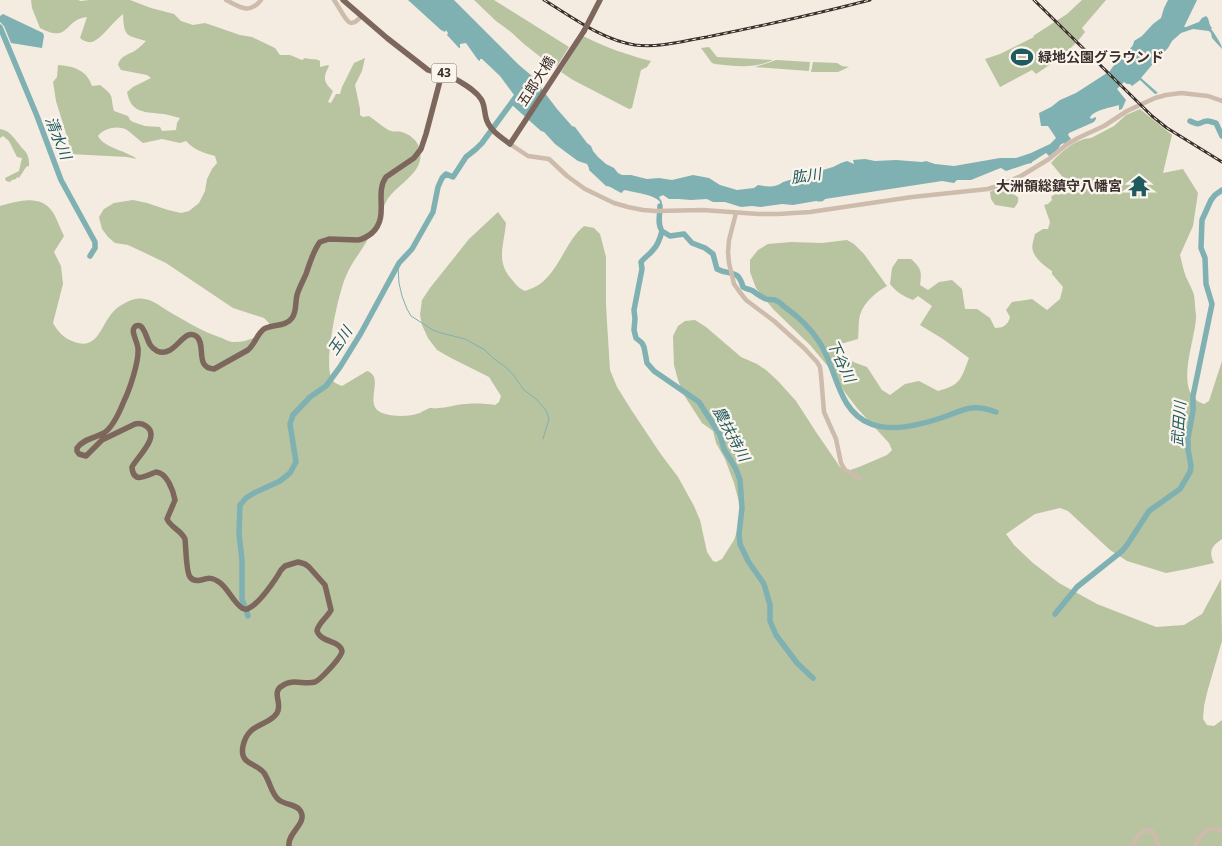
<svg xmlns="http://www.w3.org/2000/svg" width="1222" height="846" viewBox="0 0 1222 846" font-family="'Open Sans','Noto Sans JP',sans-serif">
  <rect width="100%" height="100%" fill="#f4ebe1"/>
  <path fill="#b8c4a0" d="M31 0H78L81 1 89 0H130L151 8 174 14 181 21 193 25 205 23 240 35 252 37 275 48 280 55H290L302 60 305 58C310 60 315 58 320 61V67L328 65 329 66C323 77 323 82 333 91L328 102 331 103 336 94H340L342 87 354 63 365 58 362 71 355 85 360 109V115L363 117 369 116C375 120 385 129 391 131 394 132 399 131 402 132 409 134 417 140 419 147 428 173 395 184 386 202 380 214 376 226 369 237 362 251 352 261 346 276 338 294 324 360 331 377 333 383 337 384 342 386L367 371C386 377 362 405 382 413 393 417 409 417 420 413 423 411 427 409 430 408 433 408 435 409 438 408 444 408 451 406 457 405 470 403 482 403 495 405L499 402 501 396 489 377 451 358 437 350 428 338 422 325 420 315 422 300 430 288 469 239 498 212 506 223C504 246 495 262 513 281 517 286 520 289 525 291 530 289 536 287 540 284 560 269 565 242 584 226L594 228 600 234 606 257V306L610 370 617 387 632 411 660 453 678 477 694 506 700 520 707 552 713 561 716 562 722 559 734 540 740 524V506L734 483 725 459 716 443 713 431 702 423 684 395 678 380 674 365 673 336 678 326 685 321 695 320 706 327 741 357 757 364 766 370 778 381 796 401 816 432 840 467 850 470 859 467 887 455 892 450 889 443 857 408 844 391 831 370 810 345 773 309 756 288 750 272V260L758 250 768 244 791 242 822 243 847 240 854 244 864 254 887 286C876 292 864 302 860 315 858 322 859 331 858 339L837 345 836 349 841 356 856 363 867 367 882 390 890 395 905 384 919 381 938 391C961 385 961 379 969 358L943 339 920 325 932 306 918 296 913 300C903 296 896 292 890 284L892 268 898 259H911C921 268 922 271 920 285L928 290 939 282 952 280 962 289 965 309H977L990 318 995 328C1003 328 1008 325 1010 317L1006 310 1012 302 1032 299 1047 310 1060 299 1063 287 1052 274V271C1046 267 1035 259 1033 251 1031 246 1034 239 1035 234L1043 229H1048L1050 222 1044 205 1048 204 1052 200 1051 197C1055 193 1057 195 1062 194 1065 194 1069 193 1072 192L1066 181 1051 163C1062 151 1075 139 1091 138L1114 126 1126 115 1140 109 1172 135 1163 173 1183 169 1198 193 1193 226 1180 255C1182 262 1183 270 1186 277 1189 283 1192 289 1194 295 1195 301 1195 309 1196 315 1197 338 1171 394 1204 404L1209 401 1222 361V539C1212 546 1208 551 1214 563L1187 569 1166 573 1127 561 1110 550 1068 511 1060 508 1035 514 1006 534 1014 545 1033 563 1059 583 1097 604 1156 627 1184 625 1202 614 1221 579 1222 641 1208 689 1204 706 1203 719 1207 725 1214 726 1222 720V846H0V206C18 201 42 193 54 214 58 221 60 229 64 236L54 252 61 266 63 284 53 323C58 332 64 338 72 341 98 352 100 326 113 312 117 307 123 304 129 301 134 299 138 298 144 299 153 300 160 306 168 311 185 321 203 332 222 338 226 340 230 342 233 342 244 343 261 336 269 329V323L264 318 233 308 166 263 143 252 128 245 115 243 108 237 102 229 99 217 104 209 114 203 133 200 147 203 168 210 181 213 189 211 199 203 205 191 207 179 212 169 217 163 215 156C204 153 194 150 186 141L180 143 162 139 143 143C137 139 133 134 127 130 118 125 104 128 98 136 104 148 127 151 137 159L127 157 70 154 69 143 56 101 54 88 53 82 57 77 58 65C73 66 87 70 92 86L100 85C115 97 110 94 114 111L128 116 130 120 133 122 145 126 160 127 162 131 176 130 177 123 180 118C175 117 170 115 164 114 146 112 131 114 127 92L133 87 151 78 147 75 121 70 118 65C120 55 129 55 136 50 140 47 143 44 146 41 126 35 124 37 123 14 114 21 104 35 96 40 90 44 85 42 80 38L87 17C64 19 70 44 40 28L32 8Z
    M474 0H494L569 47 557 66 543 59 524 44 511 32 496 21Z
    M1082 0H1106L1082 28 1085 32C1072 50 1054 62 1036 74L1032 70 1000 87 985 59 1000 54 1034 37 1033 36 1067 14Z
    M583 36C605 47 627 55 651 61L647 67 641 70 632 108 629 109 573 80 561 72Z
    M709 47 717 57 773 60C754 69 735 66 715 64L712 63 701 48Z
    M776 60 810 62 809 71 755 67 768 63Z
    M813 62 837 63 842 66 849 67 838 72H811Z
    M0 129C9 130 13 137 19 144 21 148 25 150 27 154 29 158 29 162 29 166L26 167 19 178 17 177 16 179 12 180 10 182 6 181 5 178 19 171 22 158 17 157 9 141 3 136 0 138Z
    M995 189 1013 194 1018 197C1019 202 1017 204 1014 208L995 205 991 199 990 192Z"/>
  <path fill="#7fb0b2" d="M408 0H454L519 65 532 76 557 109 572 126 575 127 587 143 591 146 593 151 598 157 606 164 614 168 618 173 622 175H631L647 179 659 178 672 180 693 175 709 178 720 185 737 190 754 188 758 185C768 187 775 188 783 182L833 167 841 163 847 161 854 164 853 160 865 159 875 161 896 160 922 162 926 161 935 164 954 166 1000 158H1016L1031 153 1050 144 1056 138 1048 126H1041L1039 113 1051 107 1060 100 1076 93 1110 71C1113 65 1119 62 1120 55 1126 53 1134 47 1134 41L1142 36 1153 24 1161 18 1164 8 1168 0H1197L1184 27H1186L1199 22 1202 18 1206 16C1210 19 1208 24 1212 28L1211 29C1214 33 1222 44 1222 49L1212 38 1211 33 1209 31 1193 29 1181 33 1172 41 1168 48 1157 59 1141 78 1158 93 1155 94 1140 80 1132 86 1130 84H1127L1124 82 1117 89 1126 100 1122 109 1119 110V105C1110 108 1096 109 1090 117L1091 119 1096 117V119L1094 122 1069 133 1068 135 1071 139 1064 144V143C1060 144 1060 146 1058 149 1056 151 1052 154 1049 156L1046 153 1032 162V163L1027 164 1006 171 1001 168 998 169 971 180H957L954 183 942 181 825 199C823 202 820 202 816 201L793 205 782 204 761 207 752 206 741 207 725 202H713L707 199 691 200 679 199H669L663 195 659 197 662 202 661 208H660V202C654 194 635 193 625 190L623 191 622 193C616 191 611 186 606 186L589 170V168L587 164 578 161 567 153 555 144 544 132 541 131 512 105 510 100 513 99 514 95 500 76 482 59H480V61L478 60 466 43 460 44V48H459L447 35 448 33 446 30 445 32 441 30Z
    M3 14 43 33 44 36 42 48 11 43 4 26 0 22V16Z"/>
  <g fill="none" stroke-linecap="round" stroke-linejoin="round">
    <path stroke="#7fb0b2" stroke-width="1" d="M398 266 399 283 402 296 407 309 411 316 433 330 441 333 465 339 485 350 493 358 508 369 514 376 524 390 535 398 546 410 549 419 543 439"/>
    <path stroke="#7fb0b2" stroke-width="5.5" d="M0 27 37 116 61 180 95 242V248L90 256
      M1190 121C1202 127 1199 121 1208 121 1209 121 1215 123 1216 123L1222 136
      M660 206C660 215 657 224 662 231 660 239 658 245 653 250 649 255 645 257 641 262L642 269 634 310 635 319 634 330 636 338 642 343 644 347 647 363 654 371 699 402 720 435 724 449 736 469 740 480 742 508 739 534 740 544 748 561 764 584 770 605V621L776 635 797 663 813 678
      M662 231 670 236 684 234 692 243 705 248 713 254 717 269C730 276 738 268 743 287 746 289 749 289 753 291 757 294 761 297 766 299 769 300 774 299 777 301 780 302 783 306 786 308 799 317 811 329 820 343 837 369 837 411 871 424 893 432 919 425 941 418 964 410 971 403 996 412
      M1055 614 1077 587 1122 551 1127 545 1149 511 1180 489 1190 472 1191 466 1188 449V438L1193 411V396L1212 304 1206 284 1205 258 1201 248 1202 220 1211 200 1215 195 1222 190
      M248 616 242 599V560L239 534 240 505 246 498 254 493 280 481 290 473 296 462 290 424 293 415 310 397 326 386 340 367 361 333 399 263 412 249 433 212 438 187 442 178 446 174 453 177 466 157 476 149 482 143 515 98"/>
    <path stroke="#cdbbac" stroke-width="4.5" d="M226 0C240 7 249 15 261 0
      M334 0C338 5 344 18 348 21 350 24 352 23 355 22L361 17
      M510 144 528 156 549 159 567 176 585 189 614 203 628 207 643 210 656 211 703 210 758 214H778L810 212 912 197 988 189 1003 184 1021 176 1049 159 1066 145 1078 138 1104 126 1127 111 1155 98 1166 95 1181 93 1208 96 1222 101
      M736 213 729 240 728 252 729 263 734 284 739 291 746 300 774 321 804 348 817 362 820 367 821 375 824 412 836 439 841 463 845 470 860 479
      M1132 846C1137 838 1140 830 1151 830L1154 834 1159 846
      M1195 846C1200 834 1208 825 1222 831"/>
    <path stroke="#7d675c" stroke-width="5.5" d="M343 0 387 38 428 70 437 73H445L449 75C459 82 474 88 481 99 485 105 484 111 486 118 489 130 501 137 510 144L584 31
      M289 846C287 833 307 824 301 812 298 804 285 805 279 800 271 794 270 781 264 773 257 763 239 765 243 746 248 722 268 727 277 713 283 704 271 692 282 686 292 678 304 685 315 682 320 680 342 657 342 651 340 640 321 643 317 631 318 623 327 618 331 610L325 585 309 567 305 564 298 562 285 566 281 570C276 579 259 604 249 608 247 610 244 609 242 608 233 602 228 588 219 582 212 577 208 578 201 580 197 581 193 581 190 577 186 572 186 547 185 539 181 530 171 528 167 519L175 500C173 490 167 473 156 472 146 476 133 484 132 467 138 456 161 436 146 426 142 423 139 423 135 424L102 440 86 456 79 454 77 451V448C83 439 95 438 104 433 113 427 120 411 124 401 130 389 139 361 138 349 138 343 131 332 134 328 136 324 141 325 143 329 148 336 147 346 157 351 175 359 183 327 196 336 207 344 194 368 214 369L248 350C255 344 257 334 264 329 273 324 286 327 292 318 297 311 295 303 297 295 299 288 303 281 306 274 310 263 313 251 320 242L329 239 358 240C364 239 367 237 372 233 390 216 374 194 386 177L414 158 421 149 426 134 441 77V74"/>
    <g stroke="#3b302b" stroke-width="3">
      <path id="rail" d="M544 0C572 17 602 40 635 45 659 48 683 41 707 37 761 26 816 14 870 0
        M1034 0 1152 116 1167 128 1222 162"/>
    </g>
    <use href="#rail" stroke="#fbf5ee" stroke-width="1" stroke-dasharray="4" stroke-linecap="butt"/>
    <path stroke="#7d675c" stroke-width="5.5" d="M584 31 600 0"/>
  </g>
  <defs>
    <g id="stadium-bare" transform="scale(1.725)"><path d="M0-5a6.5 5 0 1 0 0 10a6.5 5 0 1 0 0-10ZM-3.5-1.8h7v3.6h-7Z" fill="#1f5a5e" stroke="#fbf5ee" stroke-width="2.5" paint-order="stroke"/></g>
    <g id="temple-bare" transform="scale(1.725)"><path d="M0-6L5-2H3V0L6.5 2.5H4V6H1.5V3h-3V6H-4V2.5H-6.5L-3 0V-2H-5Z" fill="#1f5a5e" stroke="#fbf5ee" stroke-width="2.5" paint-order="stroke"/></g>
  </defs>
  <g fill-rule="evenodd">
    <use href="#stadium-bare" x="1022" y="57"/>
    <use href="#temple-bare" x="1139" y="186"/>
  </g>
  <g text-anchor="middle" stroke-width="4.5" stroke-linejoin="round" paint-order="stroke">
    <rect fill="#fbf5ee" stroke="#756b66" stroke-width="1" x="431.5" y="63.5" width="25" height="19" rx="4"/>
    <g font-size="12" font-weight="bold" fill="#3b302b">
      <text x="444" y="77">43</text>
    </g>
    <g font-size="14" font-weight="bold" fill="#3b302b" stroke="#fbf5ee" text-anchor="start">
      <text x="1038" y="62">緑地公園グラウンド</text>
      <text x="1122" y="191" text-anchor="end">大洲領総鎮守八幡宮</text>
    </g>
    <g font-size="14" fill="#3b302b" stroke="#fbf5ee">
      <text transform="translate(536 81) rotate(-57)" y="5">五郎大橋</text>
    </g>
    <g font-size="15" font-style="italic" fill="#1f5a5e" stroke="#fbf5ee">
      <text transform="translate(58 138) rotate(68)" y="5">清水川</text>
      <text transform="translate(806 176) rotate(-8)" y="5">肱川</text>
      <text transform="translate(340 341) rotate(-56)" y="5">玉川</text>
      <text transform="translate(841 361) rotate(65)" y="5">下谷川</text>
      <text transform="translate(1179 424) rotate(-86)" y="5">武田川</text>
      <text transform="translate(731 434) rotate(62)" y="5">農扶持川</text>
    </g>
  </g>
</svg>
